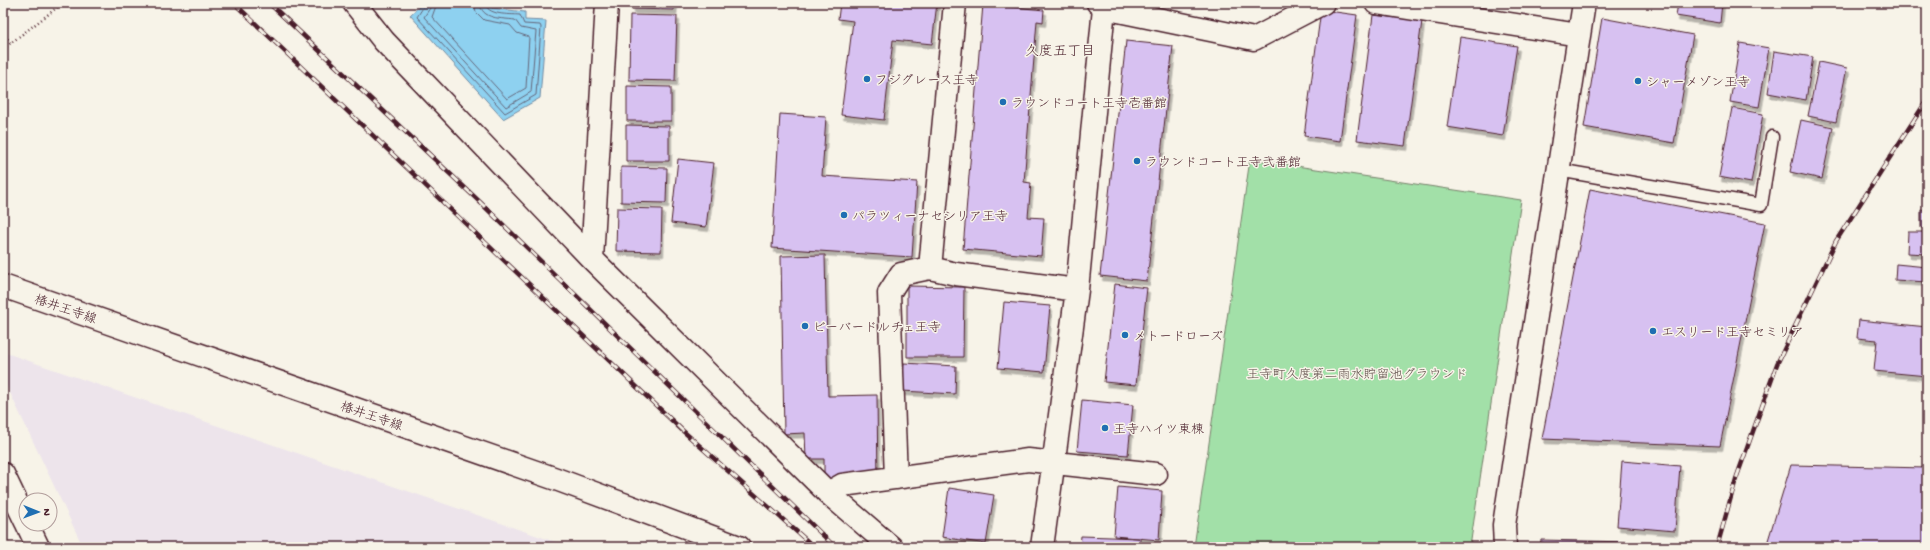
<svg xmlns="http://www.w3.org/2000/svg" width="1930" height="550" viewBox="0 0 1930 550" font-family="'Gochi Hand','Klee One',sans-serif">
  <defs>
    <filter id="shadow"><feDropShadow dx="2.5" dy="4.5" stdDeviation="0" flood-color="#0004"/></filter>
  </defs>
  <rect width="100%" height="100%" fill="#f7f3e8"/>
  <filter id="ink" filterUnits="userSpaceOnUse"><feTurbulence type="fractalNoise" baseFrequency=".025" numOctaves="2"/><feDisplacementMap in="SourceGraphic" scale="8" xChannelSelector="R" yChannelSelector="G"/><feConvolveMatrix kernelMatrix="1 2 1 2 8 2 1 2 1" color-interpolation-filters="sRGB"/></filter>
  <g filter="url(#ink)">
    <path fill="#ede4eb" d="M3 352 570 547H83L3 378Z"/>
    <path fill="#a2e0a8" stroke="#76806a" d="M1250 159 1521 200 1470 547H1194Z"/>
    <path fill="#8ed1f0" stroke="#738aa1" d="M423 3H488L492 8 525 12V20L546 21 540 98 503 119 410 15Z"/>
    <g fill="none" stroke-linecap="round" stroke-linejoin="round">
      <path stroke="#65667a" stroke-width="1" d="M426 3 417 17 505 113 536 95 541 27 540 25 524 24 520 15C509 14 487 16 485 3
        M431 3 430 8 424 17 506 107 531 92 536 31 521 28 515 20C502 18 481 20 480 3
        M437 3 432 17 507 99 526 88 529 37 517 33 510 25 484 20 476 12 474 3"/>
    </g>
    <path fill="#d7c1f1" stroke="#4a1f2b" filter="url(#shadow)" d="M632 3H675L674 10 632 9Z
      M840 3H937L932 44 893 40 884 120 841 115 853 21 838 19Z
      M1678 3H1722L1720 23 1676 16Z
      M983 4 1044 10 1043 22 1037 21 1024 182 1031 183 1028 217 1044 218 1041 256 963 249Z
      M1321 10 1357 15 1340 141 1304 136Z
      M630 15 677 16 675 81 629 80Z
      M1373 15 1422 21 1405 146 1357 140Z
      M1602 18 1693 35 1674 143 1584 127Z
      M1460 37 1517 46 1503 136 1447 127Z
      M1126 41 1173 46 1147 281 1100 276Z
      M1740 43 1769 48 1759 107 1730 102Z
      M1774 51 1813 57 1806 100 1768 93Z
      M1819 62 1847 68 1836 122 1808 116Z
      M627 86 671 87V121H627Z
      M1732 108 1763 114 1751 183 1719 177Z
      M780 114 826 117 822 176 917 182 912 257 772 248Z
      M1801 120 1833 127 1822 179 1790 172Z
      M626 125 669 126V161H626Z
      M678 159 714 163 706 227 671 223Z
      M621 167 667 168 666 203 621 202Z
      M1590 189 1765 223 1720 446 1542 439Z
      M617 208 662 209 661 252 616 251Z
      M1921 210H1927V228H1921Z
      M1908 232H1927V254L1907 253Z
      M825 255 828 396 877 395 878 483 824 484V459H806L805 433 784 434 781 256Z
      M1896 264 1927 267V282L1895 280Z
      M1115 284 1147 288 1136 385 1104 382Z
      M907 286 964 287 963 357H907Z
      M1004 302 1050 306 1044 372 998 368Z
      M1859 320 1927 327V376L1874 371 1877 340 1857 338Z
      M904 363 956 366 955 394 902 391Z
      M1082 400 1133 405 1128 455 1077 451Z
      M1622 461 1680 466 1675 531 1617 526Z
      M1791 465 1927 468V547H1766Z
      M1118 487 1162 491 1159 540 1114 536Z
      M949 488 994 495 986 544 942 537Z
      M1081 536 1140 538V547H1080Z
      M1541 540 1673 543V547H1540Z"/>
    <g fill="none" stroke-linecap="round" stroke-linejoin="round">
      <g stroke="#4a1f2b" stroke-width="15">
        <path id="lane" d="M1558 170 1761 205 1772 137"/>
      </g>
      <g stroke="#4a1f2b" stroke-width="25">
        <path id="street" d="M354 3 384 41 592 259 828 493 891 547
          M1098 3 1104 8 1254 39 1323 3
          M1376 3 1579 35
          M592 259 607 3
          M930 268 955 3
          M896 478 889 293 901 274 930 268 956 274 1077 290
          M828 493 842 485 1028 460 1156 474
          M1042 547 1077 290 1104 8
          M1505 547 1504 525 1584 3"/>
      </g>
      <g stroke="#4a1f2b" stroke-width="25">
        <path id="secondary" d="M3 286 556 479 739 547
          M3 474 26 522
          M27 524 38 547"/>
      </g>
      <path stroke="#4a1f2b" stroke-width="2.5" stroke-dasharray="1 3" stroke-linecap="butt" d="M3 32 11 44
        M3 49 63 3"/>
      <use href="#lane" stroke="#f7f3e8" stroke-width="12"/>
      <use href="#street" stroke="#f7f3e8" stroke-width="22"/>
      <use href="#secondary" stroke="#f7f3e8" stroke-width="22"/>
      <g stroke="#4a1f2b" stroke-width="4.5">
        <path id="rail" d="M234 3 683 431 814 547
          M269 3 482 204 835 547
          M1717 547 1736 479 1777 364 1836 241 1927 100"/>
      </g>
      <use href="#rail" stroke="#f7f3e8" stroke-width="3" stroke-dasharray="9" stroke-linecap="butt"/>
    </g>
  </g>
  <g fill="#1f6fb2" stroke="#f7f3e8" stroke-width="1.5">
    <circle cx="867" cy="79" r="4"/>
    <circle cx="1638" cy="81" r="4"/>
    <circle cx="1003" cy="102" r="4"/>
    <circle cx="1137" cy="161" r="4"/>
    <circle cx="844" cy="215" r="4"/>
    <circle cx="805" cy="326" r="4"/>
    <circle cx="1653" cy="331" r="4"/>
    <circle cx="1125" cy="335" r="4"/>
    <circle cx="1105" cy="428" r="4"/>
  </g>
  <g text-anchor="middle" stroke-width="3" stroke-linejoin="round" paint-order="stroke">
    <g font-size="13" fill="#4a1f2b" stroke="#f7f3e8" text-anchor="start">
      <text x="875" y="84">フジグレース王寺</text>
      <text x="1646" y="86">シャーメゾン王寺</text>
      <text x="1011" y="107">ラウンドコート王寺壱番館</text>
      <text x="1145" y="166">ラウンドコート王寺弐番館</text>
      <text x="852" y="220">パラツィーナセシリア王寺</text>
      <text x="813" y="331">ビーバードルチェ王寺</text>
      <text x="1661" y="336">エスリード王寺セミリア</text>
      <text x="1133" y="340">メトードローズ</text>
      <text x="1113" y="433">王寺ハイツ東棟</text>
    </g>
    <g font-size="13" fill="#4a1f2b" stroke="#f7f3e8">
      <text transform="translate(66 308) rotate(19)" y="5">椿井王寺線</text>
      <text transform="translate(372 415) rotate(19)" y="5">椿井王寺線</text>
    </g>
    <g font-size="13" fill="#604f4a" stroke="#f7f3e8">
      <text x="1357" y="378">王寺町久度第二雨水貯留池グラウンド</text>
    </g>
    <g font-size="14" fill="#4a1f2b" stroke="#f7f3e8">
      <text x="1060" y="55">久度五丁目</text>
    </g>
  </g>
  <rect width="1930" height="550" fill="none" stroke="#f7f3e8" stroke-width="16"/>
  <rect x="8" y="8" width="1914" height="534" fill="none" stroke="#4a1f2b" stroke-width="1.5" filter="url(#ink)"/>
  <g transform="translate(38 512) rotate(91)"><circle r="19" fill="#f7f3e8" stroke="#b29e9c"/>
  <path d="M0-3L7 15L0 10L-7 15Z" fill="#1f6fb2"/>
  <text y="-6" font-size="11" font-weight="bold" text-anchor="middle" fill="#4a1f2b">N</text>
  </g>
</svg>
